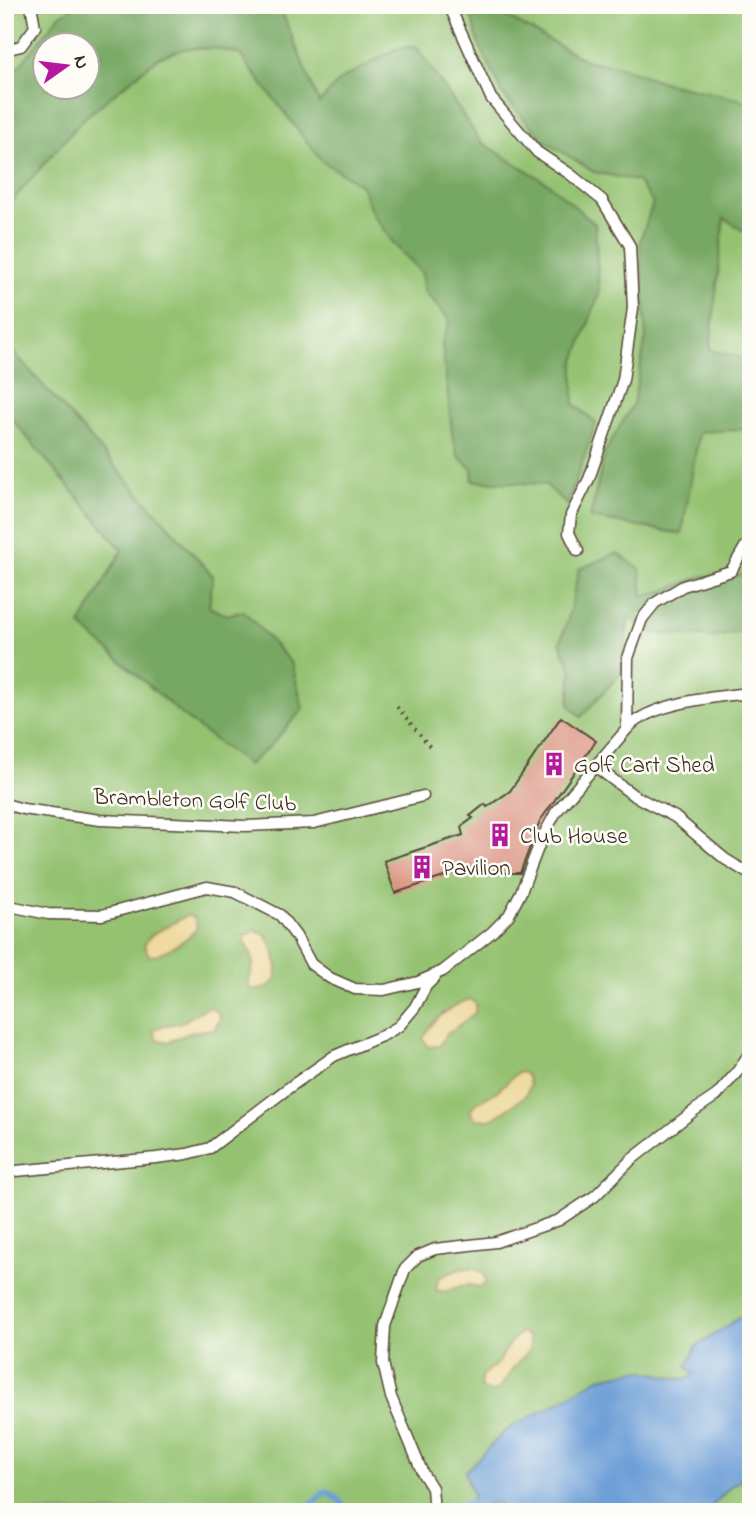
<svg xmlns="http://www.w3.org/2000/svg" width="756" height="1517" viewBox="0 0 756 1517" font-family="'Indie Flower',sans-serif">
  <rect width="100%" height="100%" fill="#fdfcf7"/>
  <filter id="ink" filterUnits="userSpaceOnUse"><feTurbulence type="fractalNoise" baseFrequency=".0143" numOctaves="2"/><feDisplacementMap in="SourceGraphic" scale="14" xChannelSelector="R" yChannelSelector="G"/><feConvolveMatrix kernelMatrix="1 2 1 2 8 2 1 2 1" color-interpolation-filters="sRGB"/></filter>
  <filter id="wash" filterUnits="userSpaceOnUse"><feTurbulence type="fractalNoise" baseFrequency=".00686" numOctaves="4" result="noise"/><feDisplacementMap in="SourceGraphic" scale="28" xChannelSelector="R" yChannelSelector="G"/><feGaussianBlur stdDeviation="1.57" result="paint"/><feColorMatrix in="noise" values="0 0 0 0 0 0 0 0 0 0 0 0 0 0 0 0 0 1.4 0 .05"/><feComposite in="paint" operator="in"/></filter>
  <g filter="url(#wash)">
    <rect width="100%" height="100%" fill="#f3e4c9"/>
    <path fill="#94c271" stroke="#687648" stroke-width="2" fill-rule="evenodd" d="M5 5H751V1512H5ZM46 46H88V88H46Z"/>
    <path fill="#77a863" stroke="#596940" stroke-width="2" fill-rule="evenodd" d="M76 5H279L319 103 340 80 396 49 416 46 481 142 549 184 595 224 599 294 574 364V404L596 423 567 505 545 484 473 481 472 469 458 456 452 432 442 342 450 321 424 291 422 273 394 244 372 213 361 185 322 161 239 54 214 48 184 49 159 57 82 120 5 209V70L17 69 59 16ZM46 46H88V88H46Z
      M468 5H498L503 15 587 61 617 66 666 83 751 102V236L724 218 710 350 751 360V429L699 432 682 534 590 518 605 452 633 404 646 338 640 241 653 203 637 181 594 172 542 139 504 96 479 44Z
      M9 347 213 576 209 607 227 615 244 611 292 664 303 709 270 746 248 765 188 720 80 625 122 550 5 411V350Z
      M617 553 640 569 643 596 664 591 702 576 751 574V629L716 637 653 633 629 617 621 673 581 717 569 705 572 670 560 643 568 619 579 569Z"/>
    <path fill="#eeda9e" stroke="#94825e" stroke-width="2" d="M188 915 195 918 197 928C191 938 160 956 149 956L144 945 151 935Z
      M255 930 266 935C279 955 288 994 250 989 246 980 252 975 253 965 254 956 248 949 244 941L245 936Z
      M470 999 476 1004 475 1013 446 1035 439 1046 429 1047 423 1039C430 1020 452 1005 470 999Z
      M211 1007 221 1016 215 1029 191 1032 168 1042 156 1039 154 1030C162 1023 171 1025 181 1022 192 1018 200 1008 211 1007Z
      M523 1072 528 1077 530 1086 525 1096 496 1117 490 1120 475 1119 470 1111 474 1105 497 1091 517 1073Z
      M460 1269C471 1268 480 1268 486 1278L484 1286C476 1289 474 1284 466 1285 454 1286 449 1295 436 1290L438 1278Z
      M520 1333 526 1334C537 1349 523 1356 515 1366 505 1377 498 1404 480 1386L482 1376 499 1362 509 1343Z"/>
    <path fill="#6c9ed7" stroke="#54647a" stroke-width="2" d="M751 1310V1474L731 1486 707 1512H504L499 1502 464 1510 473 1496 465 1472 506 1430 561 1401 599 1378 640 1370 685 1380 695 1374 687 1367 696 1347Z"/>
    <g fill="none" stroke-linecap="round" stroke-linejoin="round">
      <path stroke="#6c9ed7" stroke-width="6" d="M303 1512 326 1491 338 1499 348 1512
        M421 1512 459 1506 474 1501"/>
    </g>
    <g id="blocks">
      <path fill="#d9917f" d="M561 717 596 741 540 821 520 873H476L474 867 395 893 384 861 463 835 461 827 473 818 470 816 485 804 487 807 510 791Z"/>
    </g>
  </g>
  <g filter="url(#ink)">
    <use href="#blocks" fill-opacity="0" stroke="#574638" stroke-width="2"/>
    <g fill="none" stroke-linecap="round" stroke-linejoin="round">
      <g stroke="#574638" stroke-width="13">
        <path id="service" d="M449 5 491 98 537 152 570 174 602 200 630 246 633 308 623 380 589 479 571 515 569 533 578 551
          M5 50 21 46 35 27 31 5
          M627 729C648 703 719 696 751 693
          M595 766 633 795 675 817 725 859 751 875
          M5 804 23 809 100 820 245 826 314 823 423 796
          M5 905 48 914 102 915 207 887 235 892 280 915 296 936 311 964 330 978 355 989 384 990 418 982 443 971 491 933 509 915 521 892 541 840 556 812 627 729 628 658 642 619 655 603 683 586 731 571 745 547
          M5 1172 156 1158 187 1154 210 1148 287 1089 334 1056 384 1035 399 1026 415 1007 426 986 435 977
          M434 1512 432 1488 423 1474 391 1397 383 1363 385 1326 405 1269 418 1256 435 1249 496 1242 559 1220 595 1196 631 1160 695 1110 717 1095 737 1072 751 1051"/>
      </g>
      <path stroke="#574638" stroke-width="3.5" stroke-dasharray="2 5" stroke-linecap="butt" d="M397 707 431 748"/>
      <use href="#service" stroke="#fff" stroke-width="10"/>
    </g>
  </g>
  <defs>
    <g id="building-bare" transform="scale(1.89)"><path d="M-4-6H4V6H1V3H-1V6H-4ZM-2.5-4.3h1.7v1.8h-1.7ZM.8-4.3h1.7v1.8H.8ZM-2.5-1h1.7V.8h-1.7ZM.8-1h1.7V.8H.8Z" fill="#b5179e" stroke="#fdfcf7" stroke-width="2.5" paint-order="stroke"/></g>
  </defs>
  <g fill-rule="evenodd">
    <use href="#building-bare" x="554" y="764"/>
    <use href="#building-bare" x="500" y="835"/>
    <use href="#building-bare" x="422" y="867"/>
  </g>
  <g text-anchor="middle" stroke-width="5" stroke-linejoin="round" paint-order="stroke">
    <g font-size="23" fill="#3b2a1e" stroke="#fdfcf7" text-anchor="start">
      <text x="574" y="772">Golf Cart Shed</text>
      <text x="520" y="843">Club House</text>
      <text x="442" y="875">Pavilion</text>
    </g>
    <g font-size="23" fill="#3b2a1e" stroke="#fdfcf7">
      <text transform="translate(195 799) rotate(2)" y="8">Brambleton Golf Club</text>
    </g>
  </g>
  <rect width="756" height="1517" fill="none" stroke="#fdfcf7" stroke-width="28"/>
  <g transform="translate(66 66) rotate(76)"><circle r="33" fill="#fdfcf7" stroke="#afa8a0" stroke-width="2"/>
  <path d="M0-5L12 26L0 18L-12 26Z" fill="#b5179e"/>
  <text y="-10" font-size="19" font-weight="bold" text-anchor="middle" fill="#3b2a1e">N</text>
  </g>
</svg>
